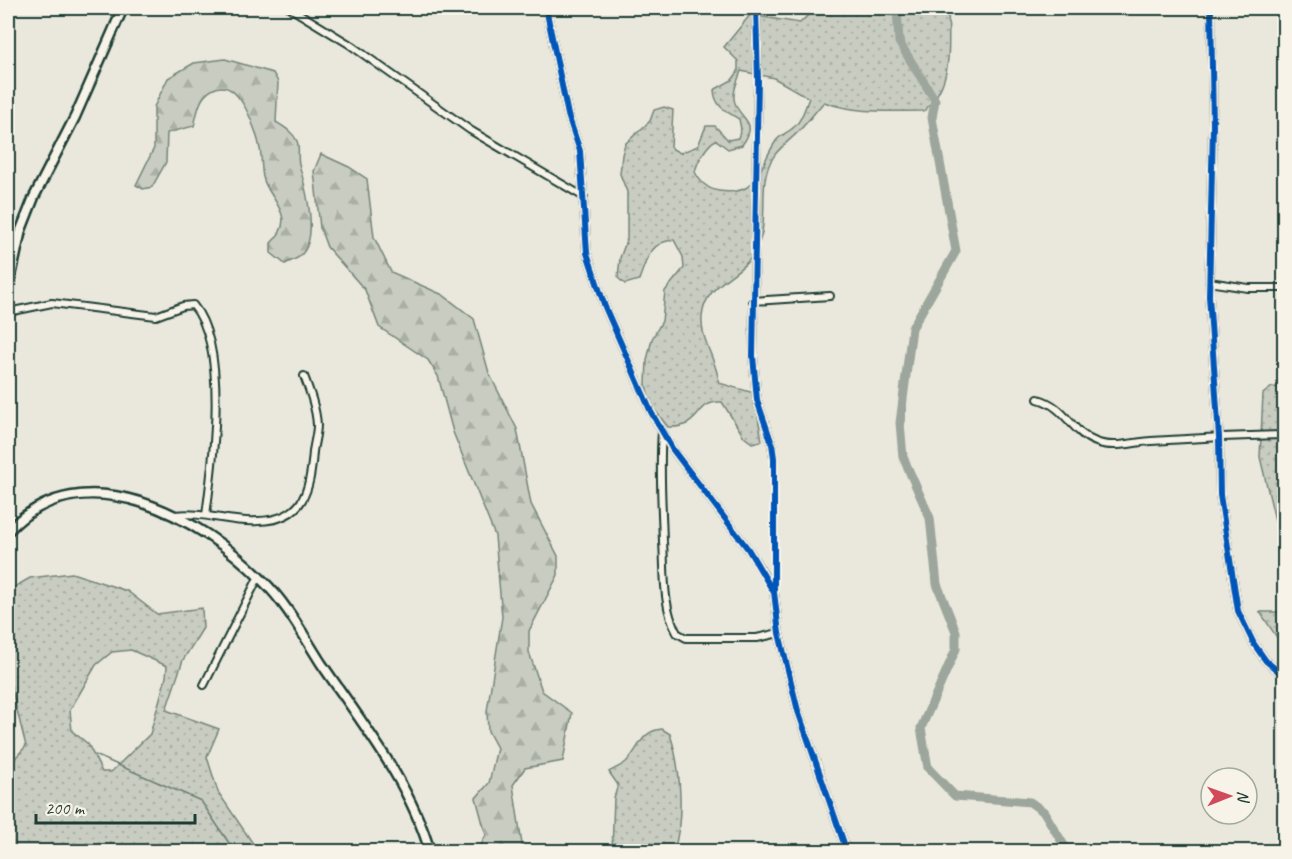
<svg xmlns="http://www.w3.org/2000/svg" width="1292" height="859" viewBox="0 0 1292 859" font-family="Caveat,sans-serif">
  <defs>
    <pattern id="grass-dots" width="8" height="8" patternUnits="userSpaceOnUse" patternTransform="scale(1.5)"><rect width="8" height="8" fill="#c8ccc1"/><path d="M2 2h.1M6 6h.1" fill="none" stroke="#abb0a6" stroke-width="1.8" stroke-linecap="round"/></pattern>
    <pattern id="forest-firs" width="22" height="20" patternUnits="userSpaceOnUse" patternTransform="scale(1.5)"><rect width="22" height="20" fill="#c8ccc1"/><path d="M5 1l3.5 6h-7zM16 11l3.5 6h-7z" fill="#abb0a6"/></pattern>
  </defs>
  <rect width="100%" height="100%" fill="#eae8dd"/>
  <filter id="ink" filterUnits="userSpaceOnUse"><feTurbulence type="fractalNoise" baseFrequency=".0167" numOctaves="2"/><feDisplacementMap in="SourceGraphic" scale="12" xChannelSelector="R" yChannelSelector="G"/><feConvolveMatrix kernelMatrix="1 2 1 2 8 2 1 2 1" color-interpolation-filters="sRGB"/></filter>
  <g filter="url(#ink)">
    <path fill="url(#grass-dots)" stroke="#74847a" stroke-width="1.5" fill-rule="evenodd" d="M809 8H948C949 46 954 83 924 111 889 111 857 114 824 102 814 113 805 126 794 136 778 150 768 158 765 181 762 203 767 227 757 248 744 277 705 280 702 317 700 340 717 360 719 383L754 393 762 441 752 443 744 437 722 402C694 400 703 429 668 427L650 404 646 384 647 360 652 339 662 321 665 291 684 268 683 257 674 240C650 241 646 261 639 280L625 284 618 278 620 258 627 239V192L620 174 622 155 625 144 650 121 654 110 664 107 673 110 671 148 680 153 698 146 706 126H715L728 140 738 138 741 129 739 119C726 111 715 107 714 90L732 80 738 72V61L724 47 750 15 800 23 807 16ZM741 71 774 78 809 98C805 107 802 121 794 127 789 132 780 135 776 141 758 167 760 197 719 191 707 189 700 182 695 172 697 162 707 144 716 140L728 149 742 145C761 119 737 120 734 99 733 89 738 80 741 71Z
      M1272 387 1284 388 1281 449 1284 459V558L1260 457 1263 394Z
      M72 573 127 591 157 614 202 608 203 628 183 660 166 710 219 729 207 757 218 792 258 851 78 852 66 847 62 851H8V766L26 746 8 675 9 590 30 578ZM131 650 167 666 166 677 150 734 111 772H102L88 744 72 731 70 710 96 665 112 652Z
      M1260 612H1284V648Z
      M662 729 670 734C681 768 684 817 674 851H612L614 798 618 785 609 772C614 769 621 766 626 762 640 749 640 731 662 729Z"/>
    <path fill="url(#forest-firs)" stroke="#74847a" stroke-width="1.5" d="M225 59 273 73 278 82 276 122C284 127 293 132 297 141 300 148 297 157 299 164 305 186 320 236 301 255 298 259 290 261 285 264L271 253V243C300 216 267 198 263 177 261 168 262 158 260 149 257 132 240 79 216 88 199 94 198 111 194 126L167 133 166 162 152 187 143 189 136 185 154 148V107L168 78 194 63Z
      M321 154 349 167 367 179 374 237 391 272 443 295 474 319 489 373 517 429 531 504 558 556V575L529 631V652L542 691 572 713 563 761 525 768 513 785 523 851H478L486 835 476 798 489 783 497 748 488 731 487 711 502 617 495 536 453 432 438 376 428 360 379 327 365 290 327 247 320 228 314 171Z"/>
    <g fill="none" stroke-linecap="round" stroke-linejoin="round">
      <path stroke="#6a7c72" stroke-width="1.5" d="M95 755 201 801 235 852"/>
      <path stroke="#9ca69c" stroke-width="9" d="M897 8 899 42 935 100 932 118 956 251 912 328 900 423 903 457 930 518 937 584 956 632V649L921 728 928 768 955 796 1030 802 1044 812 1065 847 1082 852"/>
      <g stroke="#1f3d34" stroke-width="10">
        <path id="street" d="M290 8 349 44 470 130 584 197
          M546 8 568 115 580 151 587 253 605 307 651 412 673 450 748 549 773 590
          M756 8 758 81 753 356 757 400 772 444 774 458V592L779 633 798 711 847 852
          M1211 8 1213 126 1209 296 1219 437 1220 495 1238 611 1254 644 1266 661 1284 676
          M1209 282 1248 288H1284
          M753 301 830 296
          M8 312 52 303 156 316 183 306 193 305C229 348 213 463 206 515
          M1038 399C1067 407 1071 433 1096 442 1114 449 1133 442 1151 441 1195 438 1240 436 1284 435
          M662 431C659 469 662 505 663 542 665 571 662 606 677 633L686 638H757L779 633
          M175 515C203 511 230 523 258 521 304 520 310 491 313 452 314 443 317 434 317 425 316 408 310 392 304 376
          M204 685 259 576"/>
      </g>
      <g stroke="#1f3d34" stroke-width="13">
        <path id="secondary" d="M8 290 21 230 34 197 75 117 123 8
          M8 531C83 451 201 517 263 581 287 604 303 635 321 663 361 722 410 782 430 852"/>
      </g>
      <use href="#street" stroke="#f7f3e8" stroke-width="6"/>
      <use href="#secondary" stroke="#f7f3e8" stroke-width="8"/>
      <g stroke="#f7f3e8" stroke-width="10">
        <path id="cycleway" d="M546 8 568 115 580 151 587 253 605 307 651 412 673 450 748 549 773 591
          M756 8 758 81 753 356 757 400 772 444 774 458V592L779 633 798 711 847 852
          M1211 8 1213 126 1209 296 1219 437 1220 495 1238 611 1254 644 1266 661 1284 676"/>
      </g>
      <use href="#cycleway" stroke="#0057b8" stroke-width="6"/>
    </g>
  </g>
  <rect width="1292" height="859" fill="none" stroke="#f7f3e8" stroke-width="30"/>
  <rect x="15" y="15" width="1262" height="829" fill="none" stroke="#1f3d34" stroke-width="2" filter="url(#ink)"/>
  <g transform="translate(1229 796) rotate(89)"><circle r="28" fill="#f7f3e8" stroke="#a1aaa0" stroke-width="1.5"/>
  <path d="M0-4.5L10 22L0 15L-10 22Z" fill="#d1495b"/>
  <text y="-9" font-size="16" font-weight="bold" text-anchor="middle" fill="#1f3d34">N</text>
  </g>
  <path d="M36 814v9h159v-9" fill="none" stroke="#1f3d34" stroke-width="3"/>
  <text x="45" y="814" font-size="18" fill="#1f3d34" stroke="#f7f3e8" stroke-width="4.5" paint-order="stroke">200 m</text>
</svg>
